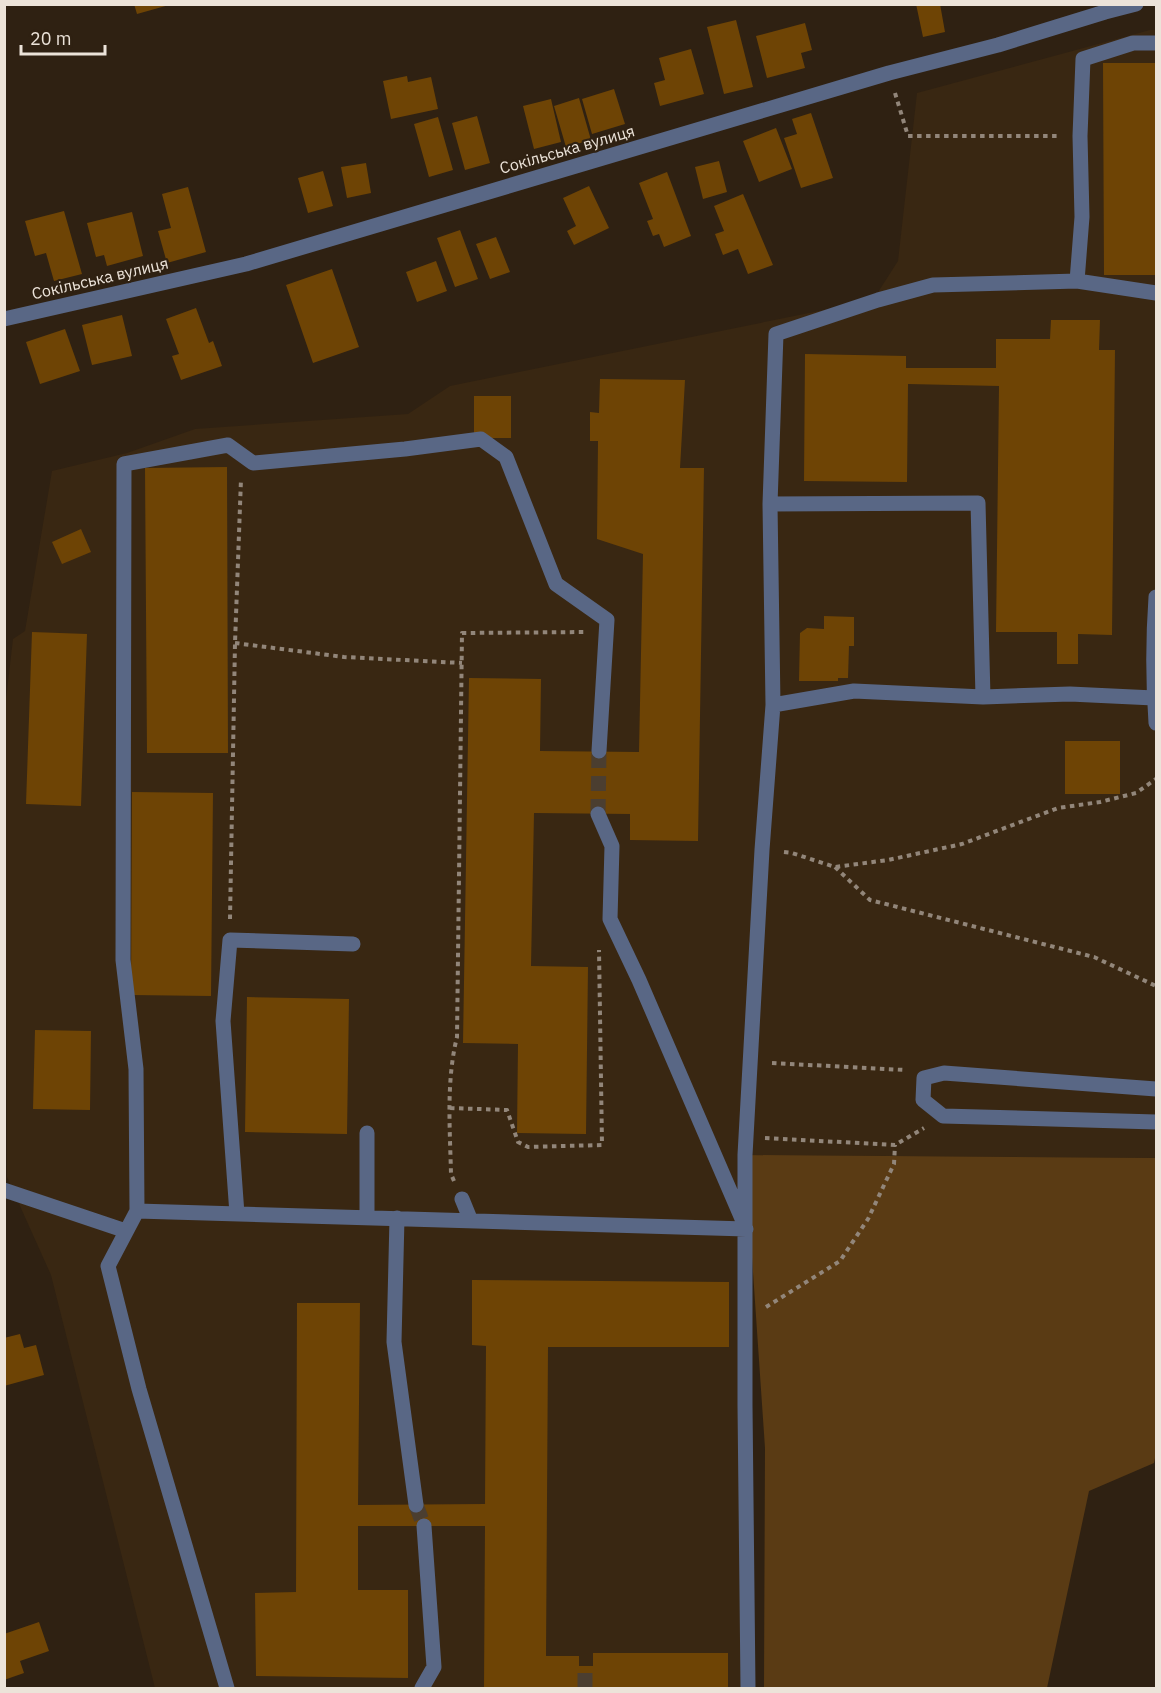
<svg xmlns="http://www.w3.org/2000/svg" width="1161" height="1693" viewBox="0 0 1161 1693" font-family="'IBM Plex Sans',sans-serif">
  <rect width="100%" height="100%" fill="#2f2112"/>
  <path fill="#392712" d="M1150 30H1156V1158L745 1155 748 1688H155L51 1275 7 1177 5 708 13 639 25 631 52 471 127 453 195 429 408 414 450 386 873 300 898 261 917 93Z"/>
  <path fill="#5a3b14" d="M745 1155 1156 1158V1453L1154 1463 1089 1491 1047 1688H764L765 1448Z"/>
  <path fill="#6e4405" d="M134 4H169V5L137 14Z
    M916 4H940L945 32 923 37Z
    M736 20 753 87 724 94 707 27Z
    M805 23 812 50 801 53 805 68 767 78 756 36Z
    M691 49 704 94 660 106 654 83 665 80 659 58Z
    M1103 63H1156V275H1104Z
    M407 76 408 82 431 77 438 109 391 119 383 81Z
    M614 89 625 124 592 134 582 99Z
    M579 98 591 140 566 147 554 106Z
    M551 99 561 142 534 149 523 106Z
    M811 113 833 178 801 188 784 138 797 134 792 119Z
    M477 116 490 163 465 170 452 123Z
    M438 117 453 170 429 177 414 124Z
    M776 128 792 169 759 182 743 141Z
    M719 161 727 192 703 199 695 167Z
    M366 163 371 193 347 198 341 167Z
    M323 171 333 206 308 213 298 178Z
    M667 172 691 236 664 247 659 234 653 236 647 221 653 219 639 183Z
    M589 186 609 228 574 245 567 231 576 226 563 198Z
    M188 187 206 252 167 263 158 231 171 228 162 194Z
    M743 194 773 265 748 274 738 249 723 255 715 234 724 231 714 206Z
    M64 211 82 274 54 281 46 253 35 256 25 221Z
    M132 212 143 256 107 266 104 255 96 257 87 223Z
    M460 230 478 279 455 287 437 238Z
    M496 237 510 272 490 279 476 244Z
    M436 261 447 291 417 302 406 272Z
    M332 269 359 347 313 363 286 285Z
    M196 308 209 343 213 341 222 366 181 380 172 356 179 354 166 319Z
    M122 315 132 356 92 365 82 325Z
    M1051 320H1100L1099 350H1115L1112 635 1078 634V664H1057V632H996L999 386 908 384 907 482 804 481 805 354 906 356V368H996V339H1050Z
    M65 329 80 371 40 384 26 342Z
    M600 379 685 380 680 468H704L698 841 630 840V814L534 813 531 966 588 967 586 1134 517 1133 518 1044 463 1043 469 678 541 679 540 751 639 752 643 554 597 539 598 441H590V412L599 413Z
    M474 396H511V438H474Z
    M227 467 228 753H147L145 468Z
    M81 529 91 552 62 564 52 542Z
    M824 616 854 617V646H849L848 678H838V681H799L800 633 807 628 824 629Z
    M32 632 87 634 81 806 26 804Z
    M1065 741H1120V794H1065Z
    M132 792 213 793 211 996 131 995Z
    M247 997 349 999 347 1134 245 1132Z
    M35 1030 91 1031 90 1110 33 1109Z
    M472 1280 729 1282V1347H548L546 1656H579V1666H593V1653H728V1688H484L485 1526H358V1590H408V1678L256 1676 255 1593 296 1592 297 1303H360L358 1505 485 1504 486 1346 472 1345Z
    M20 1334 24 1348 36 1345 44 1375 4 1386V1338Z
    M39 1622 49 1651 20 1661 24 1673 4 1680V1634Z"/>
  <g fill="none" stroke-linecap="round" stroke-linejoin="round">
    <path stroke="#4b3e30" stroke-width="15" stroke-dasharray="15 8" stroke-linecap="butt" d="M598 814 599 751
      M416 1505 424 1526
      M585 1688V1666"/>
    <path stroke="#92867a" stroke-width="4" stroke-dasharray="4.5 4.5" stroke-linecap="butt" d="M895 93 908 136H1060
      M235 643 344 657 462 663
      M784 852 792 853 835 867 888 860 962 844 1058 808 1100 802 1136 793 1156 779
      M835 867 870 900 1094 957 1156 986
      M230 919 235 643 241 479
      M772 1063 905 1070
      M450 1108 507 1110 518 1142 528 1147 602 1145 599 950
      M765 1138 895 1145 924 1128
      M454 1181 451 1174C450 1129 446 1081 457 1037L462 633 586 632
      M766 1307 840 1261 868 1219 894 1164 895 1145"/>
    <path stroke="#596785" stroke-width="15" d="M1156 43H1133L1083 59 1080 136 1082 217 1077 281 1156 293
      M4 319 246 264 889 73 998 45 1105 12 1136 4
      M770 504 978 503 983 697
      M1156 597C1153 639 1153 681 1156 723
      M773 705 770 504 776 334 878 300 933 285 1077 281
      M598 814 612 846 610 919 639 980 743 1221
      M1156 1089 944 1073 924 1078 923 1100 943 1116 1156 1122
      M4 1190 126 1231
      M462 1199 471 1221
      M137 1211 746 1229
      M237 1214 223 1021 230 940 353 944
      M367 1218V1133
      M397 1218 394 1342 416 1505
      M227 1688 139 1389 108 1266 137 1211 136 1069 123 960 124 464 228 445 253 463 405 449 481 439 506 457 556 584 607 620 599 751
      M422 1688 434 1667 424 1526
      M748 1688 745 1405V1155L762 850 773 705 854 691 983 697 1070 694 1154 698"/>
  </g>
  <g text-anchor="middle" stroke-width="4.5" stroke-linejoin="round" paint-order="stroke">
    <g font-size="16" fill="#ece3d9" stroke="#2f2112">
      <text transform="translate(567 149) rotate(-16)" y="6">Сокільська вулиця</text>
      <text transform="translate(100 278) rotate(-13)" y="6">Сокільська вулиця</text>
    </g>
  </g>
  <rect width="1161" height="1693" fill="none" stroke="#ece3d9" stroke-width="12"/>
  <path d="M21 45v9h84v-9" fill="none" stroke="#ece3d9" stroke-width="3"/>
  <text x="30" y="45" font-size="18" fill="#ece3d9" stroke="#2f2112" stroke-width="4.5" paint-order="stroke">20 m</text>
</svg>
